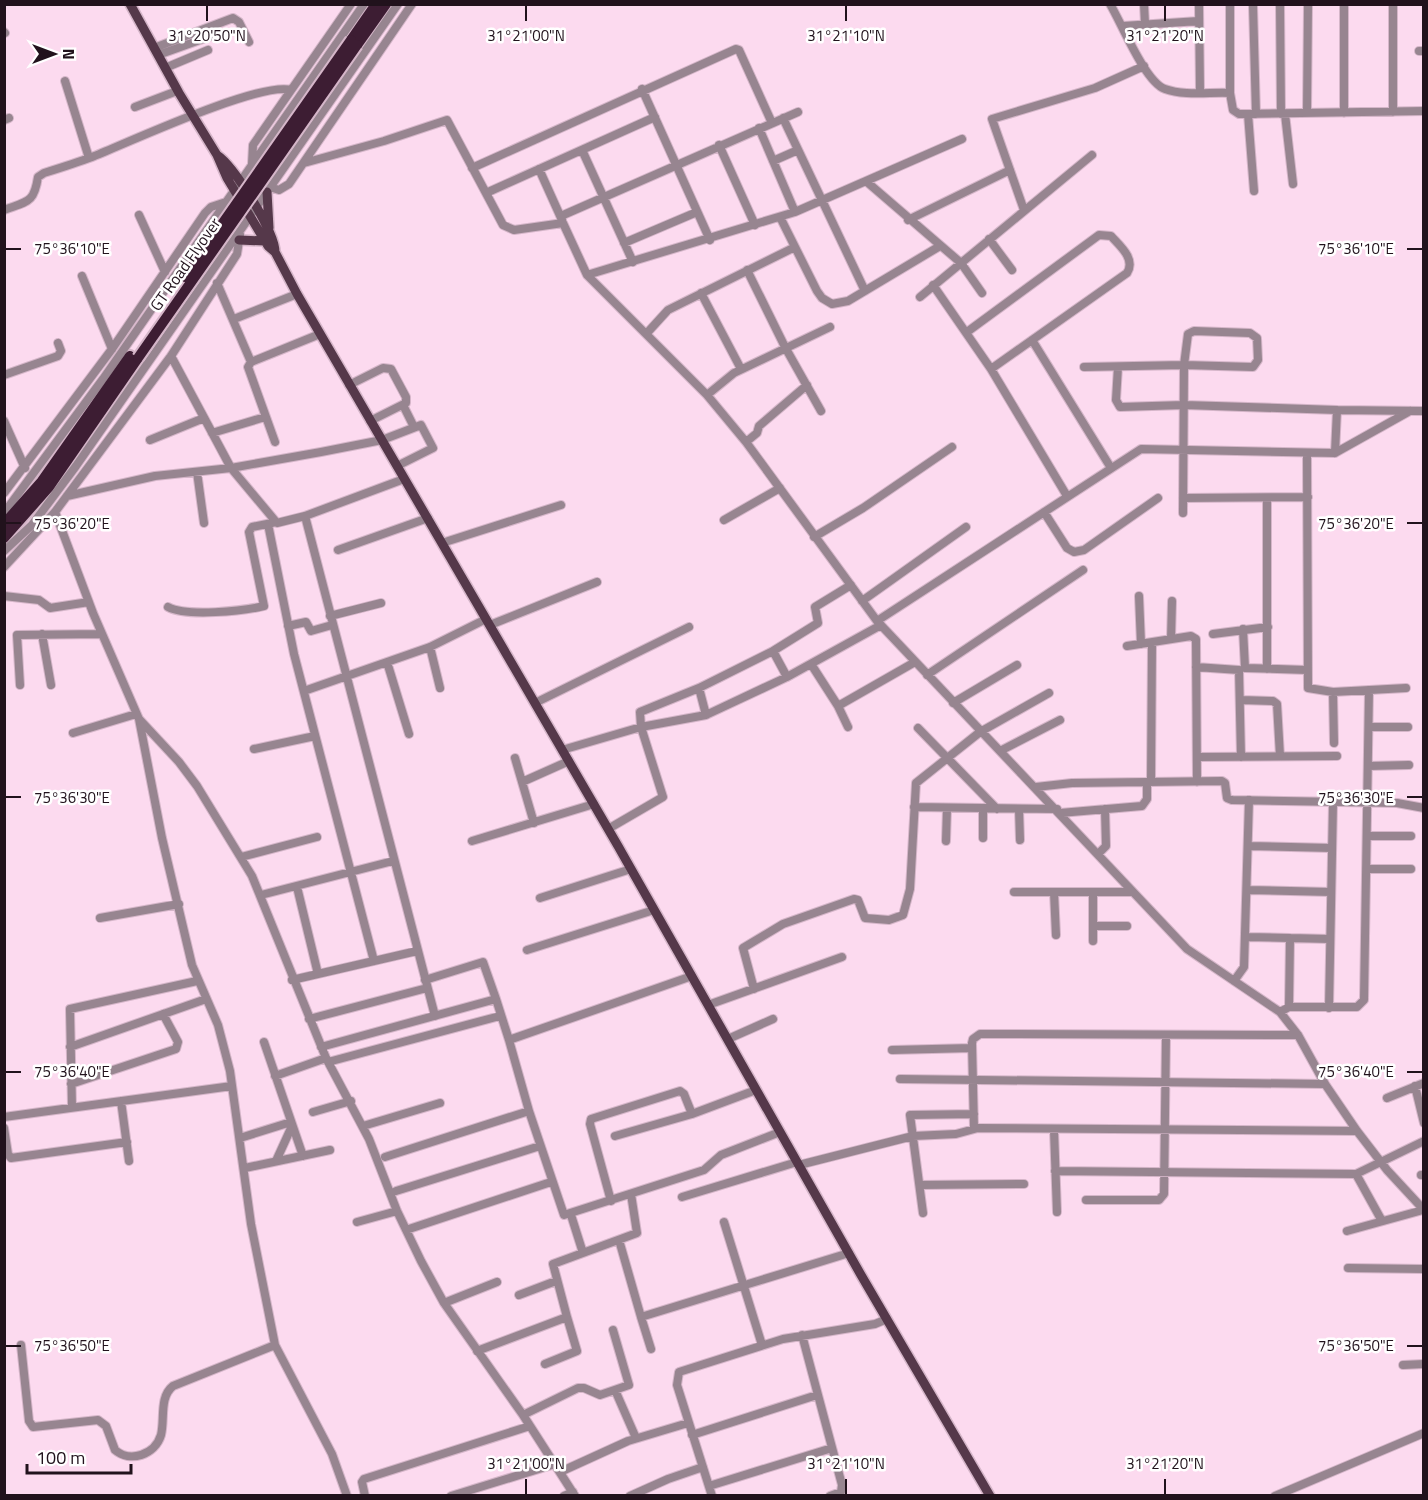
<svg xmlns="http://www.w3.org/2000/svg" width="1428" height="1500" viewBox="0 0 1428 1500" font-family="'Titillium Web',sans-serif">
  <rect width="100%" height="100%" fill="#fcdaef"/>
  <g fill="none" stroke-linecap="round" stroke-linejoin="round">
    <g stroke="#d5b6c9" stroke-width="10">
      <path id="minor" d="M1110 4C1122 24 1145 82 1165 89 1184 96 1210 92 1230 93L1233 110 1239 114 1424 111
        M1144 4 1145 24
        M1199 4 1200 92
        M1230 4V93
        M1280 4 1281 114
        M1393 4V112
        M1253 5 1256 114
        M1123 26 1199 21
        M4 32 5 33
        M154 48 233 18 239 22 249 42
        M1419 51H1424
        M158 55 211 36
        M165 68 208 50
        M65 81 89 158
        M642 89 710 240
        M135 107 177 91
        M1307 113 1308 4
        M1344 113V4
        M1248 114 1254 191
        M1285 114 1293 184
        M783 118 865 291
        M4 120 9 118
        M759 128 795 212
        M719 145 755 225
        M582 150 633 262
        M773 161 798 150
        M304 163 384 141 447 120 503 225 514 230 563 223 587 275 707 395 746 442 877 621 1187 949 1280 1012 1298 1035 1325 1084 1357 1131 1387 1170 1424 1210
        M252 164 253 145 351 4
        M472 168 736 49 739 50 772 123
        M539 169 562 220
        M867 182 961 263 982 293
        M270 187 279 190 289 184 412 4
        M486 193 655 117
        M4 210C28 201 34 203 38 177L44 173C60 168 76 163 92 157 127 143 261 81 291 90
        M1024 210 992 119 1095 88 1144 66
        M139 215 165 272
        M561 216 798 112
        M780 217 817 291 822 298 832 304 848 301 940 246
        M908 220 1010 170
        M989 239 1012 270
        M624 243 697 212
        M747 270 785 347 821 411
        M587 275 795 212 962 139
        M82 276 112 349
        M217 283 251 362 248 367 275 442
        M933 285 991 369 1067 496
        M701 293 741 369
        M920 297 1092 155
        M234 319 297 294
        M967 332 1099 235 1111 236C1120 246 1136 259 1127 273L991 369
        M647 333 668 310 795 247
        M1032 340 1111 468
        M171 356 231 468 277 523 305 516 404 479
        M251 362 320 334
        M1084 367 1184 365 1253 367 1258 360 1257 338 1250 333 1194 331 1188 334 1184 365 1183 513
        M4 375 58 356 61 351 58 343
        M349 385 383 368 391 369 406 397V403L370 421
        M707 395 734 373 830 327
        M403 405 414 427
        M1337 410 1424 411
        M4 421 25 468
        M212 433 265 417
        M150 440 204 418
        M746 442 757 433 759 426 807 385
        M1307 453 1308 688 1333 692 1406 688
        M1335 453 1410 411
        M197 472 204 523
        M4 493 112 349 205 213 211 207 226 202
        M67 496 155 476 231 468 321 452 382 440 421 425 433 448 397 466
        M1183 498 1308 497
        M1267 498V669
        M55 512 93 613 139 719 179 762 197 786 252 876 326 1058 369 1139 397 1211 421 1261 444 1303 523 1415 575 1496
        M1044 512 1067 548 1074 552 1084 550 1158 498
        M4 513 103 379 364 4
        M305 516 435 1016
        M724 520 780 488
        M268 524 294 654 374 961
        M814 537 863 508 952 447
        M442 543 561 505
        M338 550 428 518
        M4 551 32 525 76 466 398 4
        M4 567 55 512 171 356 237 254 240 235
        M4 596 39 600 50 608 89 602
        M1139 596 1141 644
        M862 601 966 527
        M168 607C187 617 243 611 264 606L249 532 252 527 272 523
        M330 616 381 603
        M877 621 1141 449 1335 453 1337 410 1184 405 1120 407 1116 400 1118 367
        M490 625 597 582
        M288 626 306 622 311 631 332 625
        M1243 629 1245 668 1307 670
        M42 634 51 685
        M1213 634 1268 627
        M1171 639 1172 601
        M1127 646 1191 636 1196 639 1197 782
        M430 647 440 688
        M773 651 818 623 815 607 851 585
        M387 662 409 734
        M811 664 838 706 848 727
        M1196 667 1239 670 1241 757
        M927 675 1083 570
        M20 685 17 635 102 634
        M699 688 706 715
        M304 691 430 647 486 619
        M1333 692 1334 743
        M1241 700 1273 701 1277 704 1280 756
        M535 703 689 627
        M953 703 1017 665
        M838 706 915 662
        M139 719 162 838 192 965 218 1025 230 1071 251 1224 275 1345 332 1454 347 1496
        M1369 727H1408
        M918 728 997 809
        M73 733 136 714
        M254 749 315 736
        M562 750 641 727 706 715 787 677 881 625
        M1000 751 1060 720
        M1198 757 1337 756
        M515 758 534 823
        M1368 766 1409 765
        M522 782 569 761
        M1151 782 1152 643
        M1036 787 1072 783 1222 781 1225 783 1227 798 1232 800 1397 803 1424 808
        M914 807 1057 809
        M1019 809 1020 840
        M1060 813 1142 806 1147 799V782
        M608 829 663 797 641 727 640 712 699 688 773 651 787 677
        M1368 836H1411
        M983 838V809
        M472 841 594 804
        M946 841 947 808
        M1248 846 1332 848
        M1098 854 1106 846 1105 809
        M241 857 317 837
        M1367 869H1411
        M297 887 318 974
        M1247 890 1331 892
        M1014 892H1132
        M1054 892 1056 935
        M1093 892V941
        M261 895 393 861
        M540 898 631 869
        M100 918 179 904
        M1093 926H1127
        M1246 937 1330 939
        M527 950 654 910
        M292 980 417 951
        M1234 981 1244 967 1249 800
        M754 989 743 948 783 924 854 899 858 900 865 918 889 920 903 915 910 889 916 783 980 732 1049 693
        M496 999 509 1040 692 976
        M708 1005 842 957
        M1289 1007 1290 938
        M1329 1008 1333 803
        M1280 1012 1289 1007H1357L1364 1000 1369 690
        M309 1019 427 988
        M728 1039 773 1019
        M509 1040 529 1111 564 1215 704 1170 721 1155 780 1132
        M264 1042 303 1156
        M70 1047 206 999
        M321 1047 496 999 483 962 425 980
        M892 1050 972 1048
        M328 1062 500 1016
        M275 1076 326 1058
        M900 1079 1325 1084
        M71 1084 176 1049 178 1042 163 1014
        M1415 1086 1424 1123
        M1387 1098 1424 1083
        M121 1101 129 1161
        M72 1107 70 1009 197 981
        M313 1112 351 1101
        M4 1117 232 1086
        M363 1126 440 1103
        M4 1128 8 1154 11 1158 127 1142
        M974 1128 972 1043 973 1039 980 1034 1298 1035
        M1054 1130 1057 1212
        M615 1136 692 1114 756 1090
        M240 1138 291 1122
        M385 1157 529 1111
        M276 1161 292 1126
        M799 1165 913 1136 956 1134 978 1128 1357 1131
        M245 1168 330 1150
        M1055 1171 1356 1174 1424 1141
        M1356 1174 1382 1221
        M1421 1175H1424
        M920 1185 1024 1184
        M396 1191 540 1146
        M682 1197 797 1162
        M1086 1200H1159L1164 1194 1166 1035
        M611 1201 590 1124 591 1119 680 1091 684 1094 692 1114
        M923 1213 910 1115 974 1114
        M571 1215 583 1253
        M357 1222 397 1211
        M724 1222 762 1345
        M406 1230 551 1182
        M1347 1231 1423 1210
        M619 1240 641 1317 849 1253
        M1348 1268 1424 1269
        M519 1295 556 1281
        M444 1303 497 1282
        M641 1317 651 1349
        M802 1335 842 1485 841 1492 830 1496
        M21 1345 29 1421 33 1427 98 1420 106 1426 115 1450C130 1463 155 1455 161 1435 165 1419 159 1397 173 1386L275 1345
        M477 1351 567 1317 553 1264 637 1233 631 1194
        M545 1364 577 1351 567 1317
        M1403 1365 1424 1364
        M615 1390 636 1438
        M523 1415 578 1388H584L600 1395 629 1385 613 1330
        M692 1435 817 1395
        M560 1472 628 1441 688 1423
        M709 1486 832 1448
        M365 1496 362 1482 364 1479 530 1426
        M451 1496 555 1464
        M564 1496 573 1492
        M630 1496 668 1479 703 1467
        M712 1496 677 1385 679 1372 783 1339 875 1324 887 1319
        M1275 1496 1424 1433"/>
    </g>
    <g stroke="#d5b6c9" stroke-width="12">
      <path id="major" d="M130 4 179 93 217 155 227 178 268 246 275 252 297 294 618 846 861 1275 990 1496
        M217 155C234 166 275 232 275 252
        M267 192 269 228
        M239 240 265 241"/>
    </g>
    <g stroke="#d5b6c9" stroke-width="14">
      <path id="highway" d="M351 40 376 4
        M357 45 386 4
        M4 524 42 481 130 356
        M4 538 49 487 138 358"/>
    </g>
    <use href="#minor" stroke="#978590" stroke-width="8"/>
    <use href="#major" stroke="#55384a" stroke-width="9"/>
    <use href="#highway" stroke="#3d1d33" stroke-width="10"/>
    <g stroke="#d5b6c9" stroke-width="14" stroke-linecap="butt">
      <path id="highway-bridge" d="M185 277 351 40
        M138 358 357 45"/>
    </g>
    <use href="#highway-bridge" stroke="#3d1d33" stroke-width="10"/>
  </g>
  <path fill="none" stroke="#21121c" stroke-width="2" d="M207 6V21M526 6V21M846 6V21M1165 6V21M6 249H21M1407 249H1422M6 523H21M1407 523H1422M6 797H21M1407 797H1422M6 1072H21M1407 1072H1422M6 1346H21M1407 1346H1422M526 1479V1494M846 1479V1494M1165 1479V1494"/>
  <g text-anchor="middle" stroke-width="5" stroke-linejoin="round" paint-order="stroke">
    <g font-size="16" fill="#21121c" stroke="#fff">
      <text transform="translate(185 264) rotate(-55)" y="6">GT Road Flyover</text>
    </g>
  </g>
  <g font-size="15" text-anchor="middle" fill="#21121c" stroke="#fff" stroke-width="5" stroke-linejoin="round" paint-order="stroke">
    <text x="207" y="41">31°20'50"N</text>
    <text x="526" y="41">31°21'00"N</text>
    <text x="846" y="41">31°21'10"N</text>
    <text x="1165" y="41">31°21'20"N</text>
    <text x="1356" y="254">75°36'10"E</text>
    <text x="72" y="254">75°36'10"E</text>
    <text x="1356" y="529">75°36'20"E</text>
    <text x="72" y="529">75°36'20"E</text>
    <text x="72" y="803">75°36'30"E</text>
    <text x="1356" y="803">75°36'30"E</text>
    <text x="72" y="1077">75°36'40"E</text>
    <text x="1356" y="1077">75°36'40"E</text>
    <text x="72" y="1351">75°36'50"E</text>
    <text x="1356" y="1351">75°36'50"E</text>
    <text x="526" y="1469">31°21'00"N</text>
    <text x="846" y="1469">31°21'10"N</text>
    <text x="1165" y="1469">31°21'20"N</text>
  </g>
  <rect width="1428" height="1500" fill="none" stroke="#21121c" stroke-width="12"/>
  <g transform="translate(54 54) rotate(90)" stroke="#ffffff" stroke-width="4.5" paint-order="stroke">
  <path d="M0-4.5L10 22L0 15L-10 22Z" fill="#21121c"/>
  <text y="-9" font-size="16" font-weight="bold" text-anchor="middle" fill="#21121c">N</text>
  </g>
  <path d="M27 1464v9h104v-9" fill="none" stroke="#21121c" stroke-width="3"/>
  <text x="36" y="1464" font-size="18" fill="#21121c" stroke="#ffffff" stroke-width="4.5" paint-order="stroke">100 m</text>
</svg>
